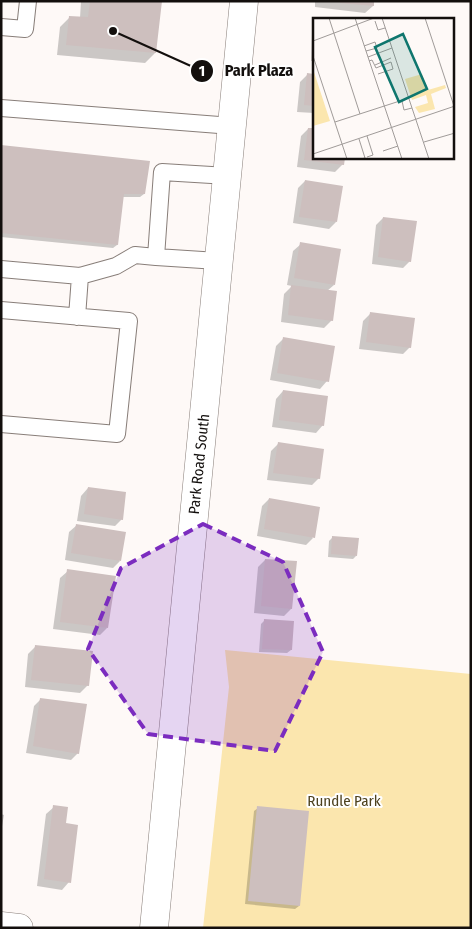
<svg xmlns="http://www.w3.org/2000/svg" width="472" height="929" viewBox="0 0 472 929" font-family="'Fira Sans Condensed',sans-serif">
  <rect width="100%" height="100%" fill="#fef9f7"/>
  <path fill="#fbe6ae" d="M225 650 471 674V928H203L229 687Z"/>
  <path fill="#0003" d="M81 1H160L155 53 145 63 57 55 60 27 70 17 80 18Z
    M315 1H373V6L365 13 315 7Z
    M314 30V61H311L312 32Z
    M307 75H314V113L297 112 300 82Z
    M308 129 314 130V158H343V164L335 172 297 167 301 136Z
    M1 147 144 194 140 197H122L117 245 113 248 1 237Z
    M305 181 336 222 329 229 293 223 298 188Z
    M383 218 410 261 403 268 372 264 376 225Z
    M301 244 334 285 327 291 332 320 324 328 281 322 284 294 292 286 287 285 293 251Z
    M370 314 410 347 403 354 359 349 363 321Z
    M283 339 327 381 320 389 270 380 276 346Z
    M283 391 323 425 316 433 272 427 276 399Z
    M278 444 319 478 312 485 267 480 271 451Z
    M88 488 122 519 115 526 77 521 81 496Z
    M269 499 313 538 306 545 257 536 262 506Z
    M77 525 120 561 113 568 65 560 69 532Z
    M333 537 356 556 353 559 328 557 329 541Z
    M265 560 291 609 284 616 254 613 258 567Z
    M68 571 107 628 100 635 53 629 60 578Z
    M265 620 291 650 287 653 259 652 261 624Z
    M36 646 88 685 80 693 25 687 28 654Z
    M41 699 78 753 71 760 26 753 34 706Z
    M54 807 65 824 69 882 62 890 37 886 46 814Z
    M258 808 299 906 295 909 245 904 254 811Z
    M1 814 4 815 1 832Z"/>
  <path fill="#cdbfbe" d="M90 1H162L156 53 66 45 69 16 88 17Z
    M340 1H374V6L340 3Z
    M307 73 314 74V106L304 105Z
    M308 128H314V158H345L344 165 304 160Z
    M1 145 150 161 145 194H124L118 245 1 233Z
    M305 180 343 186 337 222 299 217Z
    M383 217 417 221 411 262 378 257Z
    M300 242 341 249 335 285 294 278Z
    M291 285 337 291 333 321 288 315Z
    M370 312 415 318 411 348 366 342Z
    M283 337 335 346 329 382 277 373Z
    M283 390 328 396 324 426 279 420Z
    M278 442 324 449 320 479 273 473Z
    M88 487 126 492 123 520 84 514Z
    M269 498 320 507 315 538 264 529Z
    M76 524 126 532 121 561 71 553Z
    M332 536 359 538 357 556 331 554Z
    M265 559 297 561 292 609 261 606Z
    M67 569 116 576 108 628 60 622Z
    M264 619 294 621 292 650 262 649Z
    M35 645 93 651 89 686 31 680Z
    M40 698 87 704 79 754 33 746Z
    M53 805 68 807 66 823 78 825 71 883 44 879Z
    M257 806 309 811 300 906 248 901Z"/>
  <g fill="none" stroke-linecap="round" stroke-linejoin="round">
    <g stroke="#887e79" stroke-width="18">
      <path id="lane" d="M1 27 25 29 28 1
        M1 108 232 126
        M218 261 156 257 162 172 228 176
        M1 269 80 276 116 266 135 255 156 257
        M1 310 129 321 117 434 1 424
        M77 317 80 276"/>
    </g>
    <g stroke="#887e79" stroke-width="29">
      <path id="street" d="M1 926 19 928"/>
    </g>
    <g stroke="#887e79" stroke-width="29">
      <path id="secondary" d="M154 928 244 1"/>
    </g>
    <use href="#lane" stroke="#fff" stroke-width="16"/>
    <use href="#street" stroke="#fff" stroke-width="28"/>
    <use href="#secondary" stroke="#fff" stroke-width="28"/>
  </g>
  <path fill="#7b2cbf" fill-opacity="0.2" stroke="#7b2cbf" stroke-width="4" stroke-dasharray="10 6" stroke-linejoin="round" d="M203 524 283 562 323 652 275 751 148 734 88 649 121 568Z"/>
  <g text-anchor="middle" stroke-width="4" stroke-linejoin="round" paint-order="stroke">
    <g font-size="15" fill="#130f0d" stroke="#fff">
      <text transform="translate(199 464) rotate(-84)" y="5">Park Road South</text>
    </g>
    <g font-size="15" fill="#4d411e" stroke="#fff">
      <text x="344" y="806">Rundle Park</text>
    </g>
  </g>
  <g transform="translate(313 18)">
    <rect width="141" height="141" fill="#fef9f7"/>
    <path d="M0 51 17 103 0 108ZM109 56 115 72 132 67 133 70 118 76 122 91 106 95 102 89 115 85 113 77 99 82 92 61Z" fill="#fbe6ae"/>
    <path fill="none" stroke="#a09b99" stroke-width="1" d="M16 0 47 96M42 0 89 141M69 0 116 141M112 0 141 88M62 3 65 12 72 10M0 23 61 0M51 28 62 24 64 30 53 33M0 38 34 141M55 39 79 30M56 43 59 42 63 50 78 44 80 51 65 56M62 47 78 40M89 83 91 92 99 90M22 104 96 80M54 118 60 137 54 139M46 121 52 140 48 141M111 124 142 115M70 133 85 128M0 136 142 88"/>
    <path fill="#0f766e" fill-opacity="0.15" stroke="#0f766e" stroke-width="2.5" d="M90 16 114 71 86 84 62 29Z"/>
    <rect width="141" height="141" fill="none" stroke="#130f0d" stroke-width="2.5"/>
  </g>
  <path fill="none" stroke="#130f0d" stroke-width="2" d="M113 31L202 71"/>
  <g fill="#130f0d" stroke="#fff" stroke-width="2">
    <circle cx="113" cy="31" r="5"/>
    <circle cx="202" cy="71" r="12"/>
  </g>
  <g font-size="15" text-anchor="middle" font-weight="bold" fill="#fff">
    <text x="202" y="76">1</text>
  </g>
  <g font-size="16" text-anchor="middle" font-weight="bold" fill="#130f0d" stroke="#fff" stroke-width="4" stroke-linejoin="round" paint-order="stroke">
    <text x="259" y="76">Park Plaza</text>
  </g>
  <rect width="472" height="929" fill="none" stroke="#130f0d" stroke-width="5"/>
</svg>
